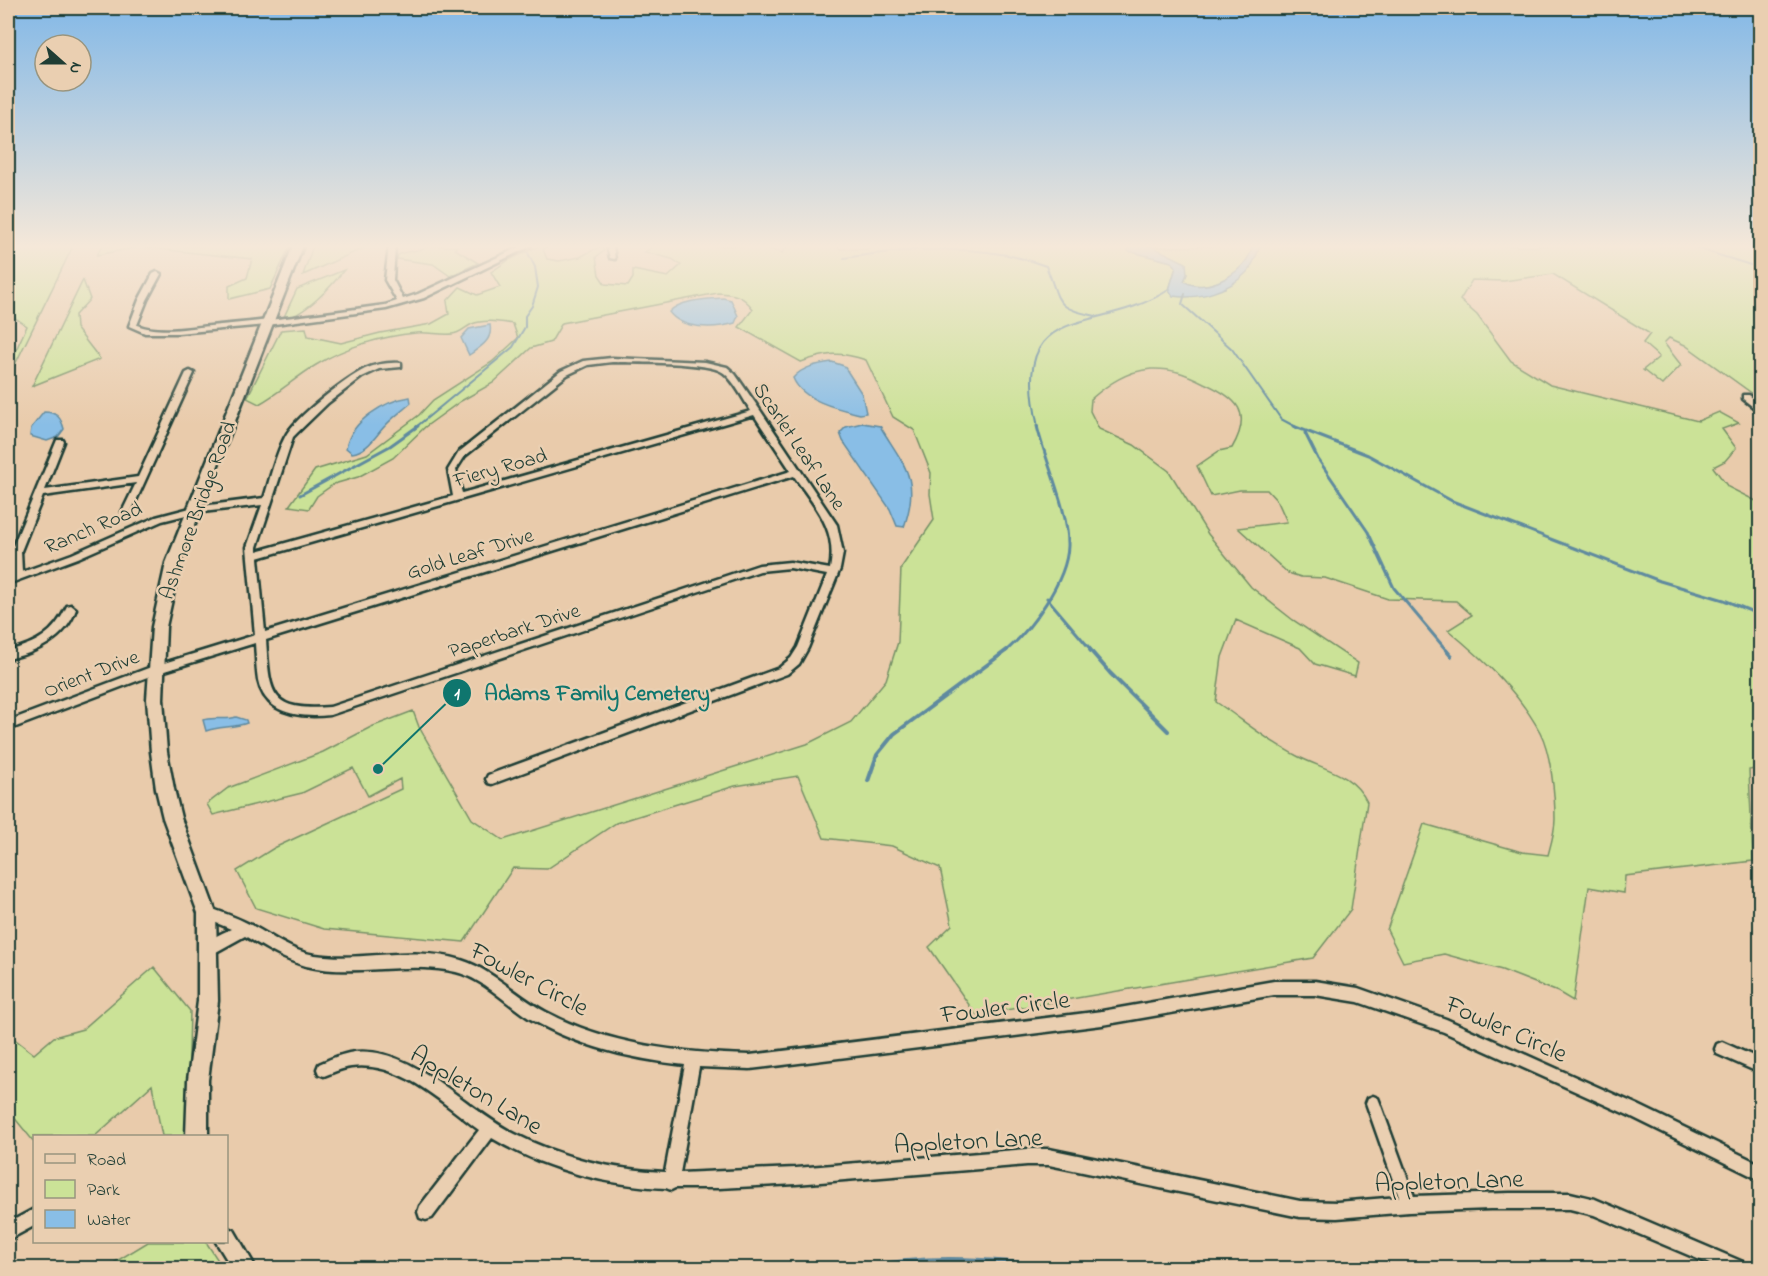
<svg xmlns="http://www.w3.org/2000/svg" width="1768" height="1276" viewBox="0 0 1768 1276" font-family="'Indie Flower',sans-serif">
  <rect width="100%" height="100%" fill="#e9cbab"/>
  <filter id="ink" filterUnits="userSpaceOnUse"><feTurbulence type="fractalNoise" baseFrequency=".0167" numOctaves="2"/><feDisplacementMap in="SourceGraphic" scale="12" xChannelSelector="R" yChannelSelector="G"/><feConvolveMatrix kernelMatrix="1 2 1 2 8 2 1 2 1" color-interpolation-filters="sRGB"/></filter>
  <g filter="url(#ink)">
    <path fill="#cbe297" stroke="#759066" stroke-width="1.5" d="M8 246H73L8 379V356L15 352 27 326 8 313Z
      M102 246H290L270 289 229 299V286L247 278 252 259 139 247 97 255Z
      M313 246H363L364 248 303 275Z
      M429 246H457L455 249 478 263 450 276 433 264 397 259 398 255C408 249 419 253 429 246Z
      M539 246H549L543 249 547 259 559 261 580 257 601 246 604 251 596 257 599 275 605 284 628 286 633 278V270L668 277 681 265 672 259 645 252 654 246H759L782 253 788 246H838L840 249H869L870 246H890L891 249 917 248 919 246H1130L1129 251 1172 262 1176 267 1169 290 1225 288 1257 254 1260 246H1760V399L1685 345 1669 338 1664 343 1681 365 1662 385 1643 370 1659 357 1643 343 1650 334 1553 274 1504 281 1472 280 1460 300 1477 315 1511 361 1550 385 1698 421 1719 412 1739 423 1722 429 1736 448 1725 461 1713 467 1728 487 1760 503V768L1749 770 1753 861 1625 876 1624 893 1589 887 1573 1001 1558 992 1502 970 1444 954 1403 962 1387 930 1424 824 1522 852 1548 855C1551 844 1555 831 1555 819 1555 795 1551 753 1540 732 1518 691 1483 659 1448 630L1472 615 1456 601 1388 599 1325 578 1301 577 1288 573 1238 528 1287 522 1278 502 1267 490H1240L1211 496 1197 466 1219 451 1232 448C1253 412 1237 398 1204 383 1186 374 1172 368 1151 369 1127 371 1108 384 1091 399L1090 411 1099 429 1134 445 1169 471 1208 534 1251 587 1293 620 1358 663 1355 676 1315 664 1300 648 1236 620 1222 657 1216 702C1243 720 1270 743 1299 757 1325 770 1353 773 1367 802L1351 909 1313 958 976 1015 929 947 952 925 940 868 892 846 824 838 798 776 735 786 616 823 547 869 513 868 464 942 324 929 256 908 237 871 274 848 401 789 400 779 368 796 353 768 302 793 213 815 207 804 228 788 323 752 371 727 413 711 419 727 472 819 503 840 807 744 851 722 886 680 898 642 901 568 934 520 930 494 931 473 914 430 893 417 866 360C839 351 827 353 801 362L739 327 753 309C743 295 734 294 718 293L562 323 551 342 531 348 493 383 461 401 425 427 393 458 358 477 334 484 317 496 309 509 289 506 315 470 367 454 419 415 433 400 492 362 518 338 513 324C500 322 485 319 472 324 465 327 460 334 452 334 440 335 428 332 416 333 382 336 345 347 316 365 296 377 279 393 259 404L247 398 281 330 306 328 308 336 341 343 380 333 431 324 449 314 447 301 460 287 477 295 500 287 491 272 509 260Z
      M1252 246C1250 272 1205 296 1184 281L1187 274 1172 257 1151 247Z
      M344 270C331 287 304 316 283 319L297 289Z
      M83 280 90 299 75 315 76 328 100 359 32 386Z
      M154 967 190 1011 187 1136H162L152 1085 95 1136H34V1142L8 1110V1034L34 1054 54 1037 83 1029Z
      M148 1242H206L223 1268H105Z"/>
    <path fill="#89bee6" stroke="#5f8a9f" stroke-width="1.5" d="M1130 246H1151L1186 263 1187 274 1184 281C1205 296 1250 271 1252 246H1260C1257 254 1253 266 1247 272 1229 291 1198 300 1173 296L1169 290 1176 267 1172 262 1128 251Z
      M723 298 731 300 738 316 735 323C715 329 682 330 669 312 679 300 707 299 723 298Z
      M490 325C493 341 480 347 469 355L461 338 469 329Z
      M832 362 844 366 862 394 866 413 860 414C839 409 802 401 793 378 802 367 818 364 832 362Z
      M410 397 411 403C403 410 393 417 385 426 375 436 368 451 352 453L346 448C351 421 384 401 410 397Z
      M44 412C56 412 61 417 64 429L58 437 47 441 30 436 31 428Z
      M862 423 880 426C904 466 921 478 904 527L897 526 890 509 843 441 840 433 846 427Z
      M236 717 246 720 247 723C233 728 220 726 206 731L203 720C214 716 224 721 236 717Z"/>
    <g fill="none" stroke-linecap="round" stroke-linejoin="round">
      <path stroke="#5f8a9f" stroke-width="2" d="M1690 246 1760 268
        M844 258C909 248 983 242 1046 266 1061 301 1052 308 1096 316
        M1185 294 1182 304 1232 349 1281 419 1296 427
        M416 427 513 347 525 327V316L532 306 538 287 535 267 528 253
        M1038 427C1008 295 1096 338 1170 289"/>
      <path stroke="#5f8a9f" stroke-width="3" d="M1293 426 1368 455 1452 501 1660 581 1724 600 1760 615
        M1305 433 1318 459 1368 532 1394 588 1447 651
        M300 495 390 446 418 426
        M1047 598 1092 651
        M1006 651C1031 629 1067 581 1068 546 1069 511 1045 461 1037 426"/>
      <path stroke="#5f8a9f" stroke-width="4" d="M1090 650 1110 673 1168 731
        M1446 650 1451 656
        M868 781 877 755 894 734 1007 650"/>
      <path stroke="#5f8a9f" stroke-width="4.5" d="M861 1268C930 1253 998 1260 1068 1268"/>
      <g stroke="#1f3d34" stroke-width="5">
        <path id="street" d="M389 246H395L393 280 403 299 418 294 522 246H531L424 298 386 309 267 325 178 333H145L129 326 139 300 153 274 157 272 161 274 147 300 137 325C159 334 188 328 210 326 269 321 327 313 385 305L397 301 385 280Z
          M607 246H613L615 259 610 258Z
          M612 358 705 362 727 367 735 374 760 410 837 525 843 553 840 569 808 648 799 664 787 674 492 784 488 783 486 779 488 775 779 668 791 658 798 647 827 575 790 568 760 571 330 715C301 718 265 715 258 680 256 668 256 655 255 643L158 673 8 730V721L151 667 255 635 247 547 262 505 194 513 162 521 78 558 8 584V577L12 576 11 551 57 440H63L64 442 45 490 138 477 186 373 190 371 194 373 130 514 127 515 122 512 136 483 43 496 21 551 22 572 72 554 156 517 194 507 264 498C270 479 275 456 285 437 294 418 345 379 365 369 376 364 389 362 401 363V367L379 369 362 377 328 403 298 432 293 437 257 547V551L453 496 448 470 459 452 561 371 583 361ZM612 362C634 363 709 361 724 373 735 382 743 399 751 411L462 493 456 470 465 456 567 375 588 365ZM754 415 791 471 265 632 258 558ZM794 476C815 507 838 529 830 569L790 562 759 565 330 707C268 712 270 692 266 640Z
          M1743 395H1749L1760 404V410H1757L1743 399Z
          M71 605 76 609C66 639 36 653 8 659V651C37 643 54 634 67 606Z
          M207 907C221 912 236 917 249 924 271 935 290 951 315 955 363 962 413 945 461 960 493 970 516 996 546 1012 607 1045 681 1053 750 1055L1102 1011 1274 981H1315L1358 988 1446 1019 1638 1105 1760 1164V1180L1628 1115 1444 1032 1358 1002 1315 995H1274L1102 1025 750 1069 699 1067 680 1173 796 1168 1027 1149H1049L1300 1201 1337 1202 1399 1197 1366 1103 1368 1098 1373 1096 1378 1098 1380 1103 1414 1196 1510 1193H1570L1595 1199 1743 1262 1745 1268H1719L1594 1215 1570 1209H1490L1409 1212 1337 1218 1300 1217 1049 1165H1027L796 1184 719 1188H675L671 1190 666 1188C605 1185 544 1169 492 1138L432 1218 426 1220 420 1218 418 1212 420 1206 479 1130C442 1103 400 1060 351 1067 342 1068 332 1073 324 1076L319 1074 317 1069 319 1064C328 1060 339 1055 349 1053 408 1041 466 1110 515 1134 562 1158 613 1170 665 1172L685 1065C632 1059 575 1046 529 1018 505 1003 484 979 456 972 407 960 356 978 306 966 284 960 265 948 245 936L207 957 202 956 200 951C206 940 220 934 231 929L202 917 200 913 202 909Z
          M1722 1042 1760 1059V1073L1717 1054 1715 1049 1717 1044Z
          M34 1209V1226L8 1240V1223Z"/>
      </g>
      <g stroke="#1f3d34" stroke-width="5">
        <path id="secondary" d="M293 246H303L180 563 166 627 163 699 167 752 174 789 181 818 216 913 218 1001 208 1080V1136H186L188 1080 198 1001V913L163 818 156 789 151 752 147 699 152 627 166 563Z
          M226 1227 234 1230 256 1268H232L216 1242H226Z"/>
      </g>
      <use href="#street" fill="#eacfb1" fill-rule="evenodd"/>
      <use href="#secondary" fill="#eacfb1" fill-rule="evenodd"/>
    </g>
  </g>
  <linearGradient id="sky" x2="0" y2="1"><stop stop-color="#82b8e7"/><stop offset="0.58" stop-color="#f5e8d9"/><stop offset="1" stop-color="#f5e8d9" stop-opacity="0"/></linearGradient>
  <rect width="1768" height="425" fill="url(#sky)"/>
  <g text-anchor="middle" stroke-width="5" stroke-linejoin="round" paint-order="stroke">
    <g font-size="21" fill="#1f3d34" stroke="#eacfb1">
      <text transform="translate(800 446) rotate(56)" y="7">Scarlet Leaf Lane</text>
      <text transform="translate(500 467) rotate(-16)" y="7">Fiery Road</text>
      <text transform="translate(197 510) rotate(-70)" y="7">Ashmore Bridge Road</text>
      <text transform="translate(93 527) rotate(-23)" y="7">Ranch Road</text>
      <text transform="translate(470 553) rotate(-17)" y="7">Gold Leaf Drive</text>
      <text transform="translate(514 630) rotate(-18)" y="7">Paperbark Drive</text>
      <text transform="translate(91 673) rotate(-21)" y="7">Orient Drive</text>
    </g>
    <g font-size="26" fill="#1f3d34" stroke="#eacfb1">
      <text transform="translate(530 978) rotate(28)" y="9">Fowler Circle</text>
      <text transform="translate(1005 1006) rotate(-7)" y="9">Fowler Circle</text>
      <text transform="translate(1507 1028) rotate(24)" y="9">Fowler Circle</text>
      <text transform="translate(477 1089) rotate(31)" y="9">Appleton Lane</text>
      <text transform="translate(968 1140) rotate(-3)" y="9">Appleton Lane</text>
      <text transform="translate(1449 1180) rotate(-2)" y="9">Appleton Lane</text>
    </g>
  </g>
  <path fill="none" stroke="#0f766e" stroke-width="2" d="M378 769L457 693"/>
  <g fill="#0f766e" stroke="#eacfb1" stroke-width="2">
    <circle cx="378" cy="769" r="6"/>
    <circle cx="457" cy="693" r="15"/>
  </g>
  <g font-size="18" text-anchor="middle" font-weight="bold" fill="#fff">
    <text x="457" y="699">1</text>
  </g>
  <g font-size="22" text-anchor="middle" font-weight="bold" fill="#0f766e" stroke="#eacfb1" stroke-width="5" stroke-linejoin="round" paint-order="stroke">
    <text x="597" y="700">Adams Family Cemetery</text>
  </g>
  <rect width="1768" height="1276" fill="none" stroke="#eacfb1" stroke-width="30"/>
  <rect x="15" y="15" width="1738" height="1246" fill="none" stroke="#1f3d34" stroke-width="2" filter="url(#ink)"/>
  <rect x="33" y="1135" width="195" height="108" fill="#eacfb1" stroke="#99957f" stroke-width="1.5"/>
  <rect x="45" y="1154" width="30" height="9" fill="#eacfb1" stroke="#99957f" stroke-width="1.5"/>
  <text x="87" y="1165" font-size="18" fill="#1f3d34">Road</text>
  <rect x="45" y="1180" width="30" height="18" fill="#cbe297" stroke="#99957f" stroke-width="1.5"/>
  <text x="87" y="1195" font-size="18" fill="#1f3d34">Park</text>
  <rect x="45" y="1210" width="30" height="18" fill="#89bee6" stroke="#99957f" stroke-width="1.5"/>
  <text x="87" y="1225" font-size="18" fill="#1f3d34">Water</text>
  <g transform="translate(63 63) rotate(111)"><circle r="28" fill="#eacfb1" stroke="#99957f" stroke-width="1.5"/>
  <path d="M0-4.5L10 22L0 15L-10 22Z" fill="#1f3d34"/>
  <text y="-9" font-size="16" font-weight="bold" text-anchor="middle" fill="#1f3d34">N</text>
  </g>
</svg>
